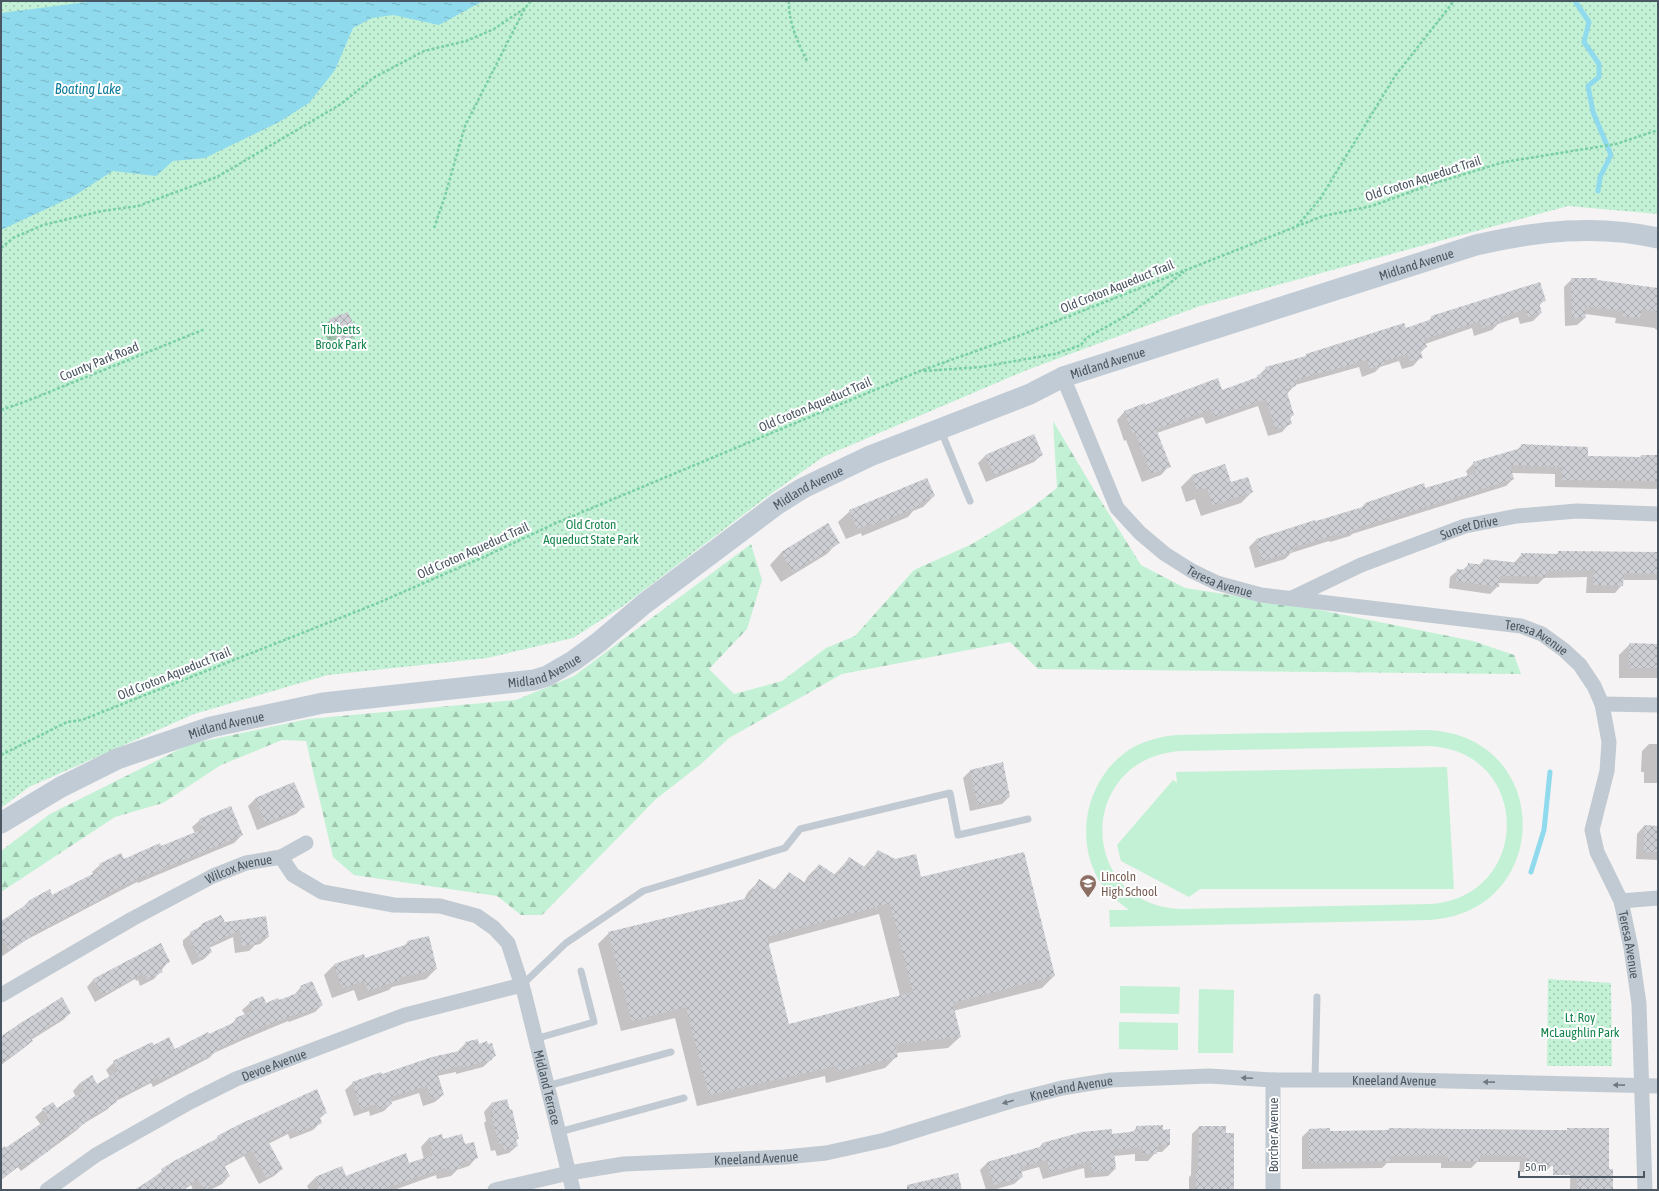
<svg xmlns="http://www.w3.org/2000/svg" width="1659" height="1191" viewBox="0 0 1659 1191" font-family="'Asap Condensed',sans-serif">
  <defs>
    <pattern id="forest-firs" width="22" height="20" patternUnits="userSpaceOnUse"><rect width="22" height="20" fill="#c3f1d5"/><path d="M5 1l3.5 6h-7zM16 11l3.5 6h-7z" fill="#a0c6b0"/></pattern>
    <pattern id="park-dots" width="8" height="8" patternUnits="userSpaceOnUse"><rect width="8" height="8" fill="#c3f1d5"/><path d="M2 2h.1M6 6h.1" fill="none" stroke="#a0c6b0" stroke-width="1.8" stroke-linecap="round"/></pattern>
    <pattern id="water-ripples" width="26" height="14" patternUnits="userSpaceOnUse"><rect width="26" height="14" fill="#90daee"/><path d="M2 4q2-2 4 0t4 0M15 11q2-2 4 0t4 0" fill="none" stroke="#78b4c4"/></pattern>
    <pattern id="building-cross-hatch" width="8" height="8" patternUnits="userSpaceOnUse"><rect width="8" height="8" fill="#cdcfd5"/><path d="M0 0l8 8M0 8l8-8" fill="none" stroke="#a8abb0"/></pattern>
  </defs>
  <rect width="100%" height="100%" fill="#f5f3f3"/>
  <path fill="#c3f1d5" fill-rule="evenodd" d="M1427 730C1554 735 1554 911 1431 920L1110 927 1109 910H1129C1119 902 1109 895 1102 885 1072 841 1086 776 1132 748 1146 740 1162 736 1178 735ZM1429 746C1532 751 1533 896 1431 904L1181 909C1078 906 1075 760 1179 751Z
    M1447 767 1454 889H1200L1189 897 1121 861 1117 845 1173 780 1177 783 1176 772Z
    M1120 986 1180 987 1179 1014 1120 1013Z
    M1199 989 1234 990 1233 1053H1198Z
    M1119 1022 1178 1023V1050L1119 1049Z"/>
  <path fill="url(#forest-firs)" d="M1053 421 1094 490 1141 565 1185 588 1295 605 1473 641 1514 655 1521 674 1038 669 1010 642 842 674 729 738 701 764 656 799 542 915H521L497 896 354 875 333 857 306 741 282 740 221 765 163 803 115 817 1 892V851L50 814 190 744 308 719 516 700 574 676 751 544 762 580 747 629 709 669 734 694 782 681 826 648 855 636 914 570 972 544 1030 509 1057 488Z"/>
  <path fill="url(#park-dots)" d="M1 1H1658V214L1568 206 1200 306 1027 370 823 457 768 496 623 606 573 638 487 658 328 675 194 714 29 787 1 808Z
    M1548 979 1611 983 1612 1066H1547Z"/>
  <path fill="url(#water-ripples)" d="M94 1H483L439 25 393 15 372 18 353 28 335 70 309 103 279 122 205 158 173 161 156 176 113 171 74 196 1 230V13Z"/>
  <path fill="#0003" fill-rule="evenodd" d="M1572 279 1658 290V330L1655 329V328L1615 323 1616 318 1585 314V318L1577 325 1565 326 1564 287Z
    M1544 300 1539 306 1541 313 1533 321 1520 324 1518 317 1498 324 1492 330 1474 336 1472 328 1425 344 1426 347 1420 353 1421 357 1413 366 1402 369 1399 361 1380 367 1375 372 1362 377 1359 367 1295 385 1287 394 1293 415 1289 419 1290 423 1282 432 1268 436 1258 406 1206 424 1203 417 1157 433 1169 466 1161 475 1142 482 1126 440 1124 441 1117 420 1125 411 1145 406 1221 391 1254 380 1266 368 1405 329 1427 322 1432 317Z
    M330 320 356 334 349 342 332 349 322 328Z
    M1522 445 1587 457 1639 458 1641 456H1658V489L1555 487V474L1511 473 1513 479 1506 486 1352 534 1350 536 1330 542 1329 541 1291 553 1285 559 1255 568 1249 547 1256 540 1315 521V523L1361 508 1366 503 1425 490 1468 476 1466 471 1474 463 1516 451Z
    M986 455H1042L1034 462 986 482 978 463Z
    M1192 476 1230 483 1252 492 1241 503 1201 516 1195 499 1186 502 1181 487Z
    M934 496 923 507 913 511 908 517 862 536 861 533 846 539 838 522 850 511Z
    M828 525 838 542 827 554 781 582 770 565 781 553Z
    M1559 552 1658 554V580H1622V585L1615 593H1586L1587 577 1544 578 1538 584 1498 583V586L1490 594 1449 588 1450 577 1458 570H1463L1469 564 1478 566 1484 560 1514 563 1522 554 1556 555Z
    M1630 644 1658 645V678H1619V655Z
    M1649 744H1658V783H1644V772H1641L1642 751Z
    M970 771 1009 797 1002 804 970 811 963 778Z
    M294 783 303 807 296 814 257 830 248 806 255 799Z
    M200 820 242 835 234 843 138 883 137 882 26 940 1 957V922L21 909 28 902 49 891 52 896 94 875 92 872 100 865 123 860 161 847 195 833 192 827Z
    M1644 826 1658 827V860L1636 859 1637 834Z
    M878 851 920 878 1054 976 1042 988 953 1011 960 1037 948 1048 896 1053 897 1056 885 1068 826 1083 825 1076 697 1106 675 1018 621 1031 598 944 609 933 743 901 748 892 759 881 774 890 789 873 804 883 808 876 819 865 834 875 849 859 863 868ZM879 914 900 996 788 1025 768 944Z
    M224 923 268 937 260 944 255 945 249 951 235 953 233 937 209 948 211 952 204 959 192 965 183 945V940L202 925Z
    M408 942 436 969 426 979 392 987 389 990 358 1001 354 990 332 998 324 975 334 965 365 960 403 947Z
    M168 962 154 979 140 986 138 980 136 981 135 979 95 1002 87 987 94 979Z
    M301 987 322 1005 315 1012 289 1022 288 1021 245 1039 214 1053 209 1058 153 1087 151 1083 114 1102 108 1109 83 1124 77 1130 21 1171 18 1167 1 1180V1149L5 1146 6 1148 41 1125 35 1117 43 1110H57L76 1097 73 1091 80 1083 92 1076 97 1085 110 1077 106 1070 114 1062 153 1046 175 1050 230 1026 236 1019 245 1015 242 1010 250 1003 266 1005 278 1002 294 995Z
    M62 998 70 1013 63 1020 31 1040V1041L24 1048 1 1065V1038L19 1024Z
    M466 1043 478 1045 495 1056 483 1067 456 1074V1072L437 1076 443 1095 435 1102 423 1106 419 1093 391 1102V1104L384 1111 370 1116 369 1111 354 1116 345 1090 353 1083 457 1052Z
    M491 1104 518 1138 515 1141 517 1146 509 1153 497 1156 495 1150 491 1151 484 1123 486 1121 484 1112Z
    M326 1113 319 1119 321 1122 313 1130 290 1139 288 1134 268 1144 282 1169 274 1176 259 1184 244 1156 224 1167 229 1176 222 1184 210 1190H193L191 1185 184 1190H136L175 1162 214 1141 218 1137Z
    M1137 1127 1162 1131 1169 1145 1162 1152H1156L1148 1161H1135V1154L1114 1156 1115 1169 1108 1176 1085 1178 1084 1168 1043 1179 1039 1167 1021 1172 1022 1177 1014 1184 993 1190H986L980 1170 987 1163 1038 1149 1042 1144 1132 1133Z
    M1199 1127 1225 1134H1233L1234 1190H1189V1177L1191 1175 1192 1134Z
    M1389 1129 1553 1130 1552 1165 1545 1172H1519L1520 1162H1477L1471 1168H1441V1163H1387L1382 1168 1302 1169V1137L1309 1130 1330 1132 1386 1131Z
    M1571 1136 1612 1190H1570Z
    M429 1138 464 1145 477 1157 469 1166 457 1170 451 1176 437 1179 436 1175 394 1190H309L307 1186 315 1178 345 1177 408 1164 424 1159 421 1147Z"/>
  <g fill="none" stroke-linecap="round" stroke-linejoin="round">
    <path stroke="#90daee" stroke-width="5" d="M1575 1 1589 22 1584 42 1599 64V77L1588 86 1593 112 1611 155 1600 177 1598 191
      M1531 872 1544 830 1550 772"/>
  </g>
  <path fill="url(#building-cross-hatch)" fill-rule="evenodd" d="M1571 278H1597V280L1658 288V312L1642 309 1640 318 1622 316 1623 311 1585 306 1586 318H1572Z
    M1540 282 1546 301 1539 303 1542 313 1528 317 1526 309 1500 318 1501 322 1482 328 1480 321 1424 339 1427 347 1420 350 1423 358 1410 361 1408 354 1384 361 1385 364 1370 369 1367 360 1295 380 1296 386 1286 389 1294 415 1290 417 1292 424 1276 429 1266 399 1214 417 1212 409 1156 429 1171 467 1151 474 1135 432 1132 433 1124 411 1145 403V405L1218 378 1222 390 1258 377 1257 375 1267 372 1265 367 1306 356V354L1404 323 1406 328 1432 319 1431 316Z
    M348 312 358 334 339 342 329 319Z
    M1034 434 1043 455 994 475 985 455Z
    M1521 444 1588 447V456L1641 457V455H1658V481L1562 480V467L1510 465 1514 479 1358 528V529L1337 536V534L1292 548 1293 552 1262 561 1256 539 1315 520 1316 521 1366 506 1365 503 1424 483 1425 488 1476 473 1473 462 1521 448Z
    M1225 464 1231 482 1248 477 1253 492 1213 505 1207 488 1197 491 1192 475Z
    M927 478 935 496 919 503 920 506 873 525 872 523 857 529 849 510Z
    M828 523 840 543 793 572 781 552Z
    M1558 551 1657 552V574L1624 573 1623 586 1593 585 1594 570 1546 571V577L1500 576 1499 587 1456 581 1457 569 1467 570 1468 563 1483 565V559L1521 563V553L1558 554Z
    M1629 643 1658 644V668H1629Z
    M1003 762 1010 797 978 805 970 770Z
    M294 782 305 807 265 823 255 798Z
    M231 806 243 835 145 876V875L100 897 101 899 30 935 31 937 9 950 1 937V921L29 903 28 901 50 889 52 895 102 869 99 864 121 853 124 859 160 843 161 846 203 829 199 819Z
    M1644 825 1658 826V852H1644Z
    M878 850 895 859 916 854 921 877 1024 852 1055 976 953 1003 961 1037 895 1044 898 1057 837 1072 836 1066 709 1095 686 1007 632 1021 608 932 748 898 759 879 777 891 789 872 807 884 819 864 837 876 849 857 866 868ZM890 903 913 992 789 1024 767 937Z
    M221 915 225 922 266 916 269 937 257 939 258 944 242 946 240 930 209 945 212 952 199 958 190 938V932L202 926 201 924Z
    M429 936 437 969 399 978 400 980 368 991 364 981 342 988 334 964 364 954 365 958 408 944 407 941Z
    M161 943 170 962 160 967 163 972 148 979 145 974 144 975 143 973 103 995 93 979Z
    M312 981 323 1005 296 1016V1014L253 1031 217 1049 218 1051 161 1080 159 1077 115 1099 117 1102 84 1121 85 1123 48 1148 50 1150 28 1165 26 1161 1 1179V1151L49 1118 42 1109 53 1102 57 1108 84 1090 80 1083 92 1075 97 1084 118 1071 113 1061 152 1042 154 1045 169 1037 175 1049 208 1032 209 1034 237 1021 235 1018 253 1011 249 1002 263 996 266 1003 278 998 279 1000 303 991 300 986Z
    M62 997 71 1013 30 1038 33 1041 1 1064V1036Z
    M478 1039 479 1044 487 1041 488 1044 492 1043 496 1056 491 1057 492 1060 464 1067 463 1065 437 1072 444 1095 431 1099 427 1086 390 1097 392 1104 378 1109 376 1104 361 1109 352 1082 381 1072 382 1074 432 1057 459 1051V1049L467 1047 465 1042Z
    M317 1089 327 1113 319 1116 322 1123 298 1133 295 1128 268 1141 283 1169 266 1178 252 1150 224 1165 230 1176 205 1190 198 1179 182 1190H134L163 1172 161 1169 174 1161 218 1138 217 1136 240 1124Z
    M507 1099 510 1110 512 1109 519 1139H516L518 1146 504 1150 502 1143 499 1144 491 1115 493 1114 491 1103Z
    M1163 1125V1130L1170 1129V1145H1157V1154H1143L1142 1147 1114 1150 1116 1169 1092 1172 1091 1161 1050 1172 1047 1160 1020 1167 1023 1177 994 1185 987 1162 1043 1146 1042 1143 1082 1132 1112 1129V1134L1137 1131 1136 1126Z
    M1199 1126H1226V1133H1234V1190H1196V1169H1198Z
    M1330 1128V1131L1389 1130V1128L1527 1130H1567V1128H1609V1169H1613V1190H1577V1175H1553V1166L1526 1165V1156L1480 1155V1161H1448V1156L1438 1155 1390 1156V1161L1309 1163V1129Z
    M442 1134 443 1139 462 1134 465 1144 474 1142 478 1158 460 1164 461 1168 446 1171 445 1168 380 1190H313L319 1187 315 1177 342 1166 346 1176 406 1153 409 1163 433 1155 429 1138Z
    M958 1173 962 1190H907V1185Z"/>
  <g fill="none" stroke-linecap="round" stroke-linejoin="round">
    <path stroke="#7ad0a6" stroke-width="2.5" stroke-dasharray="3 2" stroke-linecap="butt" d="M789 1C788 21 798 43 807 61
      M1297 226 1320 199 1395 76 1454 1
      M434 228 445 196 465 126 525 8 531 1
      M1 248 13 238 43 225 102 211 138 206 217 177 341 104 373 78 424 51 466 41 494 29 525 8
      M924 371 981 367 1055 354 1081 345 1086 338 1133 312 1184 272
      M1 410 27 401 205 329
      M1 755 67 722 82 720 378 603 486 556 556 523 920 371 1021 335 1323 216 1372 206 1432 184 1504 162 1616 144 1658 130"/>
    <path stroke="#c1cad2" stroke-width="7" d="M941 431 970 501
      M522 985 566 943 643 891 785 848 800 829 950 793 958 835 1028 819
      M535 1039 594 1022 581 971
      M1315 1080 1317 997
      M547 1086 671 1052
      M559 1132 684 1098"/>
    <g stroke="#c1cad2" stroke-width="15">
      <path id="s1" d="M1063 377 1117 508 1140 533 1165 554 1192 571 1217 583 1261 595 1521 626 1542 634 1564 650 1580 665 1594 686 1602 704 1609 742 1607 771 1592 830 1597 852 1621 901 1631 948 1639 1004 1645 1190"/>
      <path id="s2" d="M1292 598 1361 565 1465 526 1517 516 1577 511 1658 514"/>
      <path d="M1602 704 1658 705"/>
      <path d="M281 857 306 843"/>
      <path d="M1621 901 1658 898"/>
      <path id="s3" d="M1 995 132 919 213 876 246 863 281 857 293 875 322 892 394 905 440 906 477 916 494 928 508 943 524 992 573 1190"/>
      <path id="s4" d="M47 1190 96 1155 190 1102 236 1079 405 1015 522 985"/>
      <path id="s5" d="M495 1190 569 1173 624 1164 785 1157 826 1153 885 1140 1011 1101 1062 1088 1111 1080 1209 1076 1273 1080H1405L1658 1086"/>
      <path d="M1273 1190V1080"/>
    </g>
    <path stroke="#c1cbd6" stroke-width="21" id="s6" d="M1 823 61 787 117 759 211 727 323 703 534 680 547 676 573 661 599 642 644 604 776 505 803 488 870 456 1030 394 1063 377 1476 245C1536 231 1597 224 1658 238"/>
  </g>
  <defs><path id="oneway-solid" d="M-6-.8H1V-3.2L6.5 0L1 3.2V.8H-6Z"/></defs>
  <g fill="#6e7983">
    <use href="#oneway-solid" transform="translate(1247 1078) rotate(-177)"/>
    <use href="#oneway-solid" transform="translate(1489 1082) rotate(-179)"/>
    <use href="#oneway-solid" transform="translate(1619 1085) rotate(-179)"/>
    <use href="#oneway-solid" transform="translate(1008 1102) rotate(164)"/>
  </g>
  <defs>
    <g id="school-pin" transform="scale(0.9)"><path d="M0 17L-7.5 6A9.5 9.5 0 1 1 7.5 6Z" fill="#8d6e63" stroke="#fff"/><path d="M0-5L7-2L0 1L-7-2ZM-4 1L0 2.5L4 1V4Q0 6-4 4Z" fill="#fff"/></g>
  </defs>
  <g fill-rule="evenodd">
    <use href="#school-pin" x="1088" y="883"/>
  </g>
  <g text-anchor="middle" stroke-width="4" stroke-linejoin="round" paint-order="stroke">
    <g font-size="13" fill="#4a5661" stroke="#fff">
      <text transform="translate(1423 178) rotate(-18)" y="5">Old Croton Aqueduct Trail</text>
      <text dy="5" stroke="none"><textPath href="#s6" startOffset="1544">Midland Avenue</textPath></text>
      <text transform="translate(1117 286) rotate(-22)" y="5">Old Croton Aqueduct Trail</text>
      <text transform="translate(99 361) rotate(-22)" y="5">County Park Road</text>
      <text dy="5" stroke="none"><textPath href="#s6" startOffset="1220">Midland Avenue</textPath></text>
      <text transform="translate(815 404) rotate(-23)" y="5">Old Croton Aqueduct Trail</text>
      <text dy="5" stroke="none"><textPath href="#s6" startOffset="895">Midland Avenue</textPath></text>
      <text dy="5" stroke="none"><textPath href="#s2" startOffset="191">Sunset Drive</textPath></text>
      <text transform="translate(473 550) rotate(-24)" y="5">Old Croton Aqueduct Trail</text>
      <text dy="5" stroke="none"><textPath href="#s1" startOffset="270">Teresa Avenue</textPath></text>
      <text dy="5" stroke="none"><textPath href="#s1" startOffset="594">Teresa Avenue</textPath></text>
      <text dy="5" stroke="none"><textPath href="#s6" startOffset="571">Midland Avenue</textPath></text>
      <text transform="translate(174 673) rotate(-22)" y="5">Old Croton Aqueduct Trail</text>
      <text dy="5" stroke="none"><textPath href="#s6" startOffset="247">Midland Avenue</textPath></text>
      <text dy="5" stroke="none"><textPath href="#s3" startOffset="270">Wilcox Avenue</textPath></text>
      <text dy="5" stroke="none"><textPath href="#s1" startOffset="942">Teresa Avenue</textPath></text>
      <text dy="5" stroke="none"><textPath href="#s4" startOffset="260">Devoe Avenue</textPath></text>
      <text dy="5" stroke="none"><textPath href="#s5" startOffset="912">Kneeland Avenue</textPath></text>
      <text dy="5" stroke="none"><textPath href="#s3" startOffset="718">Midland Terrace</textPath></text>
      <text dy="5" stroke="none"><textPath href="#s5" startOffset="588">Kneeland Avenue</textPath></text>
      <text transform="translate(1273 1135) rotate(-90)" y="5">Borcher Avenue</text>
      <text dy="5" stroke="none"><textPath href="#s5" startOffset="264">Kneeland Avenue</textPath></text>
    </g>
    <g font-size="13" fill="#17864f" stroke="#fff">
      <text x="341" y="334">Tibbetts<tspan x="341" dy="15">Brook Park</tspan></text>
      <text x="591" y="529">Old Croton<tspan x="591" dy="15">Aqueduct State Park</tspan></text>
      <text x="1580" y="1022">Lt. Roy<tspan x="1580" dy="15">McLaughlin Park</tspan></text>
    </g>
    <g font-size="13" fill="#785e54" stroke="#fff" text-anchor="start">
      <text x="1101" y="881">Lincoln<tspan x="1101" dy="15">High School</tspan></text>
    </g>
    <g font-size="14" font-style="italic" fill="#0c7c9b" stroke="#fff">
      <text x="88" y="94">Boating Lake</text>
    </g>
  </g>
  <rect width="1659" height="1191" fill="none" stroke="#4a5661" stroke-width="4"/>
  <path d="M1519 1171v6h125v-6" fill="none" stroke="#4a5661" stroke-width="2"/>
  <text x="1525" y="1171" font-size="12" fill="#4a5661" stroke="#ffffff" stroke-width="3" paint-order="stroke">50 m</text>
</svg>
